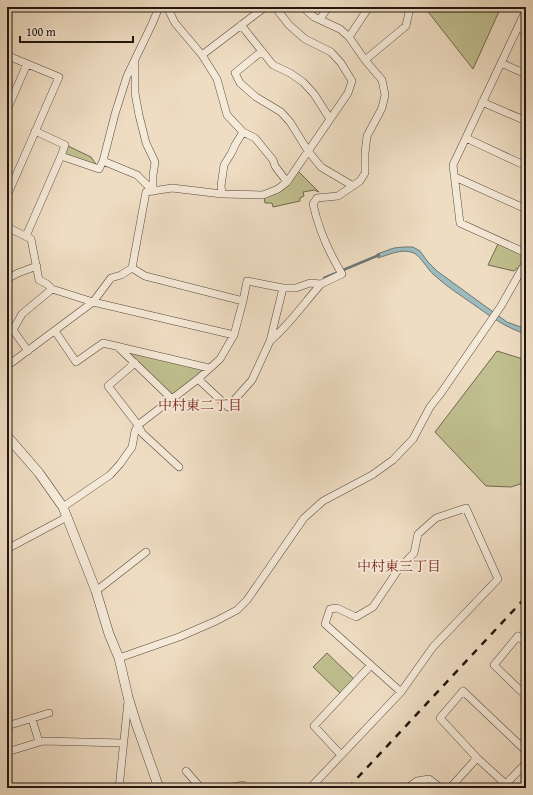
<svg xmlns="http://www.w3.org/2000/svg" width="533" height="795" viewBox="0 0 533 795" font-family="'Gentium Book Plus','Noto Serif JP',serif">
  <rect width="100%" height="100%" fill="#efddc3"/>
  <filter id="stains"><feTurbulence type="fractalNoise" baseFrequency=".005" numOctaves="4"/><feColorMatrix values="0 0 0 0 .2 0 0 0 0 .09 0 0 0 0 .02 0 0 0 .5 -.17"/></filter>
  <radialGradient id="worn" r=".72"><stop offset=".6" stop-color="#630" stop-opacity="0"/><stop offset="1" stop-color="#630" stop-opacity=".3"/></radialGradient>
  <path fill="#c0bf8f" stroke="#706a4f" d="M432 7H501L473 69 429 13Z
    M68 146 91 157 98 167 63 155Z
    M297 170 319 192 314 190 303 192 304 196 300 198V201L273 207 272 203H265L264 197Z
    M498 244 526 256C525 262 519 267 514 271L488 265Z
    M122 349 206 369 172 396Z
    M497 351 526 360V482L511 487 486 486 435 432Z
    M327 653 355 680 341 694 313 667Z"/>
  <path fill="#9dbabd" stroke="#6b7877" d="M404 247H413L420 251 428 262 437 271 507 322 526 329V334C506 328 490 316 473 304 460 295 446 286 434 275 427 269 419 253 411 252 400 249 388 255 378 258L377 254 394 248Z"/>
  <g fill="none" stroke-linecap="round" stroke-linejoin="round">
    <path stroke="#6b7877" stroke-width="2.5" d="M324 278 379 255"/>
    <g stroke="#54483c" stroke-width="8">
      <path id="minor" d="M167 7 175 23 202 55
        M265 7 202 55 217 79 227 115 243 132 255 138 273 160 275 166 287 182
        M526 10 453 165 460 223 526 253
        M320 19 328 7
        M241 25 273 65 290 73 303 82 314 94 330 119
        M518 27 526 31
        M349 37 369 7
        M262 51 235 73 240 83 256 97 281 112 290 122 308 151 321 167 353 186
        M7 54 13 58 59 77 7 196
        M365 60 406 26 410 7
        M135 62V93L139 115 146 143 155 162 153 175V191
        M501 63 526 74
        M482 102 526 121
        M7 110 27 64
        M35 131 65 145 61 156 99 169 103 161 137 175 153 191
        M466 138 526 166
        M103 161 115 114 127 76 153 22 159 7
        M455 177 526 209
        M222 194 221 186 224 165 232 152 235 145 243 132
        M7 227 31 239 39 280 47 284 52 289 93 302 234 335
        M26 236 61 156
        M7 279 18 273 37 266
        M243 301 247 281 283 288H296L310 283 321 284 342 274C328 251 319 231 313 204L317 198 338 196 360 181 365 173V153L367 136 382 108 385 95 382 80 365 60 349 37 340 29 314 17 306 10 304 7
        M55 331 76 362 103 343 209 368
        M270 341C290 324 304 303 321 284
        M119 348 172 399
        M28 351 13 330 22 314 52 289
        M135 363 108 386 138 425 142 433 179 467
        M7 366 93 302 111 278 121 275 132 268 146 192 172 188 222 194 263 195 278 189 287 182 348 93 352 81 341 63 331 52 305 39 289 25 275 7
        M198 379 228 407 252 380 270 341 283 288
        M63 507 110 475 120 464 132 447 135 431 138 425 198 379 220 359 234 335 243 301 145 276 132 268
        M466 508 498 579 433 647 401 692 325 624 330 609 337 608 356 617 373 607 398 570 414 553 418 534 436 518Z
        M7 549 67 517
        M96 591 146 552
        M526 643 518 636 494 665 526 696
        M119 658 179 637 216 621 237 610 247 600 304 518 323 501 372 475 393 460 413 439 430 407 441 393 501 306 526 262
        M32 719 39 742
        M7 726 49 713
        M7 752 43 741 123 743
        M341 755 314 726 371 665
        M186 771 201 788
        M119 788 128 701
        M228 788 243 785 244 788
        M310 788 401 692
        M407 788 417 781 429 779 441 788
        M450 788 477 758
        M502 788 526 763
        M510 788 477 758 440 718 463 691 526 751"/>
    </g>
    <g stroke="#54483c" stroke-width="10">
      <path id="tertiary" d="M7 436 39 473 63 507 96 591 109 634 119 658 128 697 136 723 159 788"/>
    </g>
    <use href="#minor" stroke="#f5e9d8" stroke-width="7"/>
    <use href="#tertiary" stroke="#f5e9d8" stroke-width="9"/>
    <path stroke="#21160f" stroke-width="2.5" stroke-dasharray="7 7" stroke-linecap="butt" d="M348 788 526 597"/>
  </g>
  <g text-anchor="middle" stroke-width="4" stroke-linejoin="round" paint-order="stroke">
    <g font-size="14" fill="#7a1f14" stroke="#f5e9d8">
      <text x="200" y="410">中村東二丁目</text>
      <text x="399" y="571">中村東三丁目</text>
    </g>
  </g>
  <rect width="533" height="795" fill="none" stroke="#efddc3" stroke-width="24"/>
  <rect x="8" y="8" width="517" height="779" fill="none" stroke="#21160f" stroke-width="2"/>
  <rect x="12" y="12" width="509" height="771" fill="none" stroke="#21160f"/>
  <path d="M20 36v6h113v-6" fill="none" stroke="#21160f" stroke-width="2"/>
  <text x="26" y="36" font-size="12" fill="#21160f" stroke="#f5e9d8" stroke-width="3" paint-order="stroke">100 m</text>
  <rect width="100%" height="100%" filter="url(#stains)"/>
  <rect width="100%" height="100%" fill="url(#worn)"/>
</svg>
